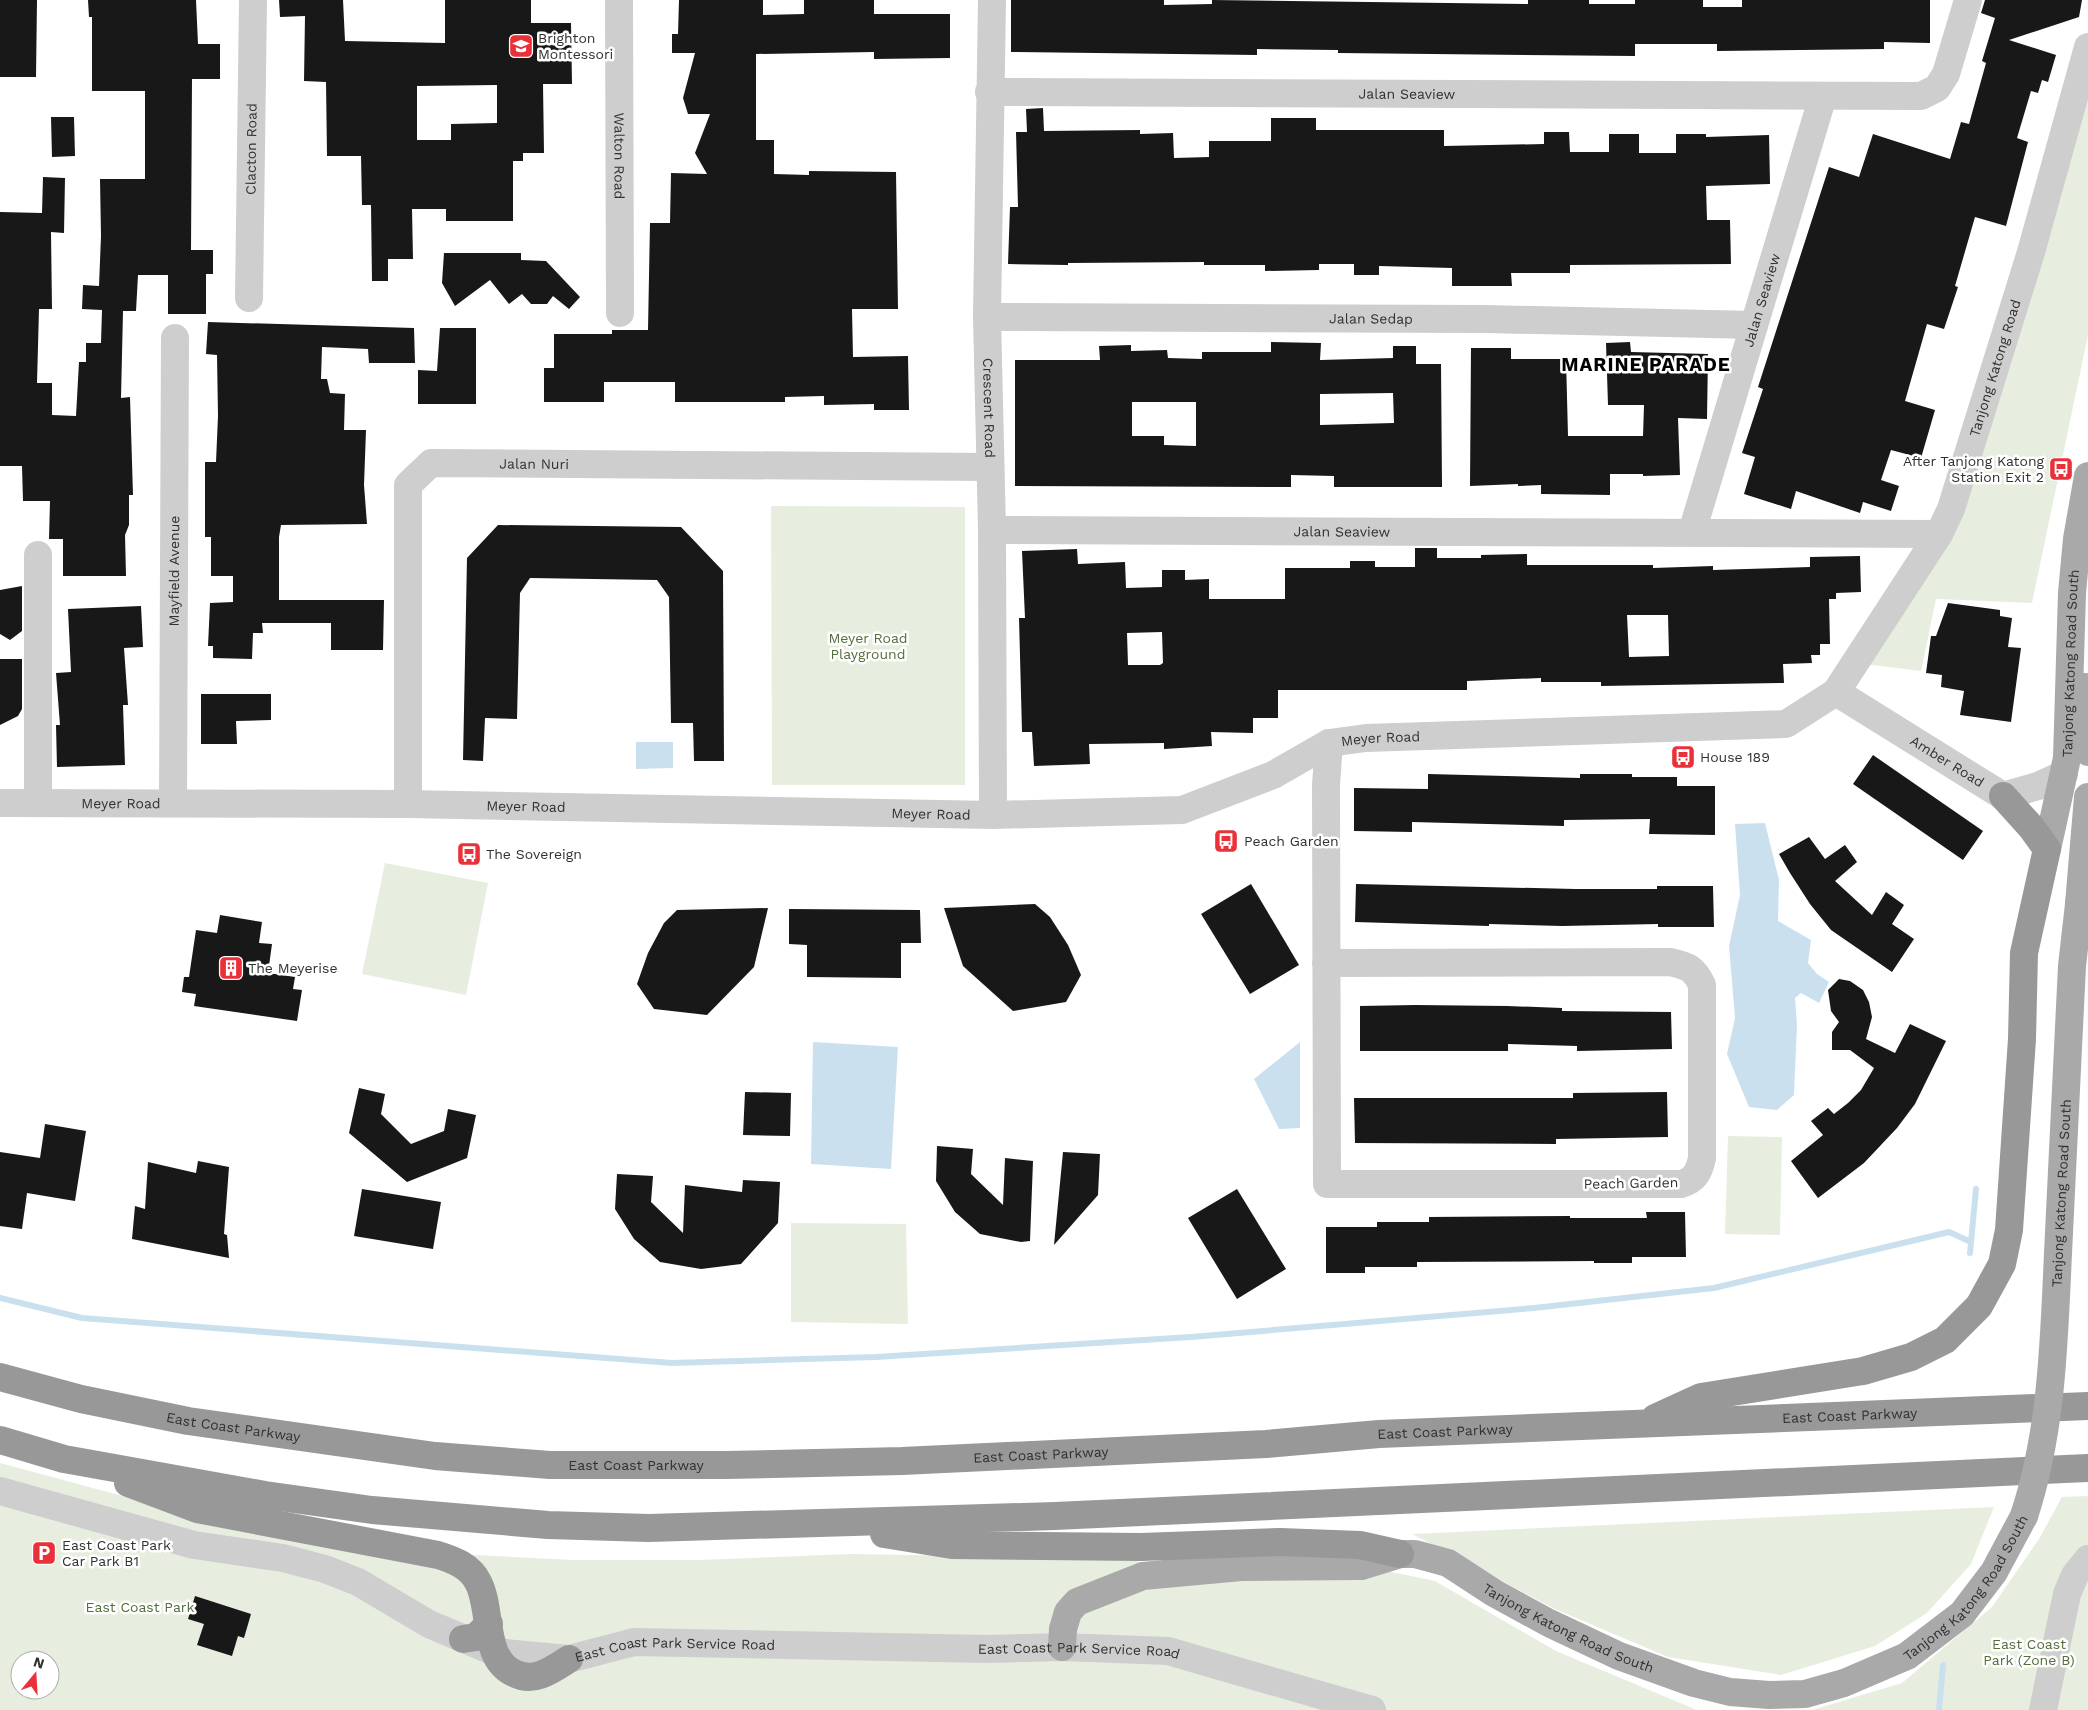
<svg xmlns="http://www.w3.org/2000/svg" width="2088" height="1710" viewBox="0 0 2088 1710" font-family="'Work Sans',sans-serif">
<rect width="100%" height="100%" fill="#fff"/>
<!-- green -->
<g fill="#e7eedf" fill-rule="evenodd">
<path d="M2088,96v239l-56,268 -96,-4 -15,72 -57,-7 80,-125z"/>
<path d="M771,506l194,1v278h-193z"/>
<path d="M385,863l103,20 -22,112 -104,-21z"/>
<path d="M1728,1136l54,1 -2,98 -55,-1z"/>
<path d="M791,1223l115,1 2,100 -117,-2z"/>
<path d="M0,1463l182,49 272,42 119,6h125l153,-6 293,5 -7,3 211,1 87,18 121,70 141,59h-1697zM20,1660h30v30h-30z"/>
<path d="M2088,1496v214h-276l90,-27 90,-76 47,-68 23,-42z"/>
<path d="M1994,1507l-23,57 -44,49 -52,33 -94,29 -113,-18 -113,-48 -143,-75z"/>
</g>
<!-- water -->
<g fill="#cbe0ee">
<path d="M636,742h37v26l-37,1z"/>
<path d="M1765,823l14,57 -1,41 33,19 -3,23 9,11 12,8 -10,21 -18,-10 -6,5 2,27 -3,70 -17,15 -28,-3 -22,-53 8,-36 -6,-72 11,-51 -5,-71z"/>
<path d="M813,1042l85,5 -7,122 -80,-5z"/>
<path d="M1300,1042v86l-21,1 -25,-50z"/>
</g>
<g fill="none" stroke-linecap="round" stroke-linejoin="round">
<!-- stream -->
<g stroke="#cbe0ee" stroke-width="6">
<path d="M1970,1253l6,-64"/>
<path d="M0,1298l82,20 590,45 204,-6 315,-20 343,-29 180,-20 235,-56 22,10"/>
<path d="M1939,1710l4,-45"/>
</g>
</g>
<!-- building -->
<g fill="#181818" fill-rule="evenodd">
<path d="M0,0h37l-1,77h-36z"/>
<path d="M88,0h108l2,44h22v35h-28l-1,171h22v24h-7v40h-38v-39h-30l-2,36h-13l-2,87 9,-1 3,98h-4v30l-4,10 1,41h-63v-37h-14l1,-38h-27l-1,-35h-22v-254l42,1 1,-36 22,1 -1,55 -13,-1 1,77h-13l-2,74h15v32l24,1 3,-54h7v-19h15l1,-33 -20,-1 1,-24 16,1 2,-50 -1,-57h45v-88h-53v-74h-3z"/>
<path d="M279,0h64l2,41 100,2v-43h86v23h40l1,61h-29l1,69h-21v8h-10v60h-67v-12h-34l1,50h-25v22h-16l-1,-76h-9l-1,-49h-34l-1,-74 -22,-1 1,-65 -25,1zM497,85v38l-46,1v16h-34v-54z"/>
<path d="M679,0h84v15l41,-1v-14h70v14h76v44l-76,1v-7l-118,2v86h18v34l35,1v-4l87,1 2,137h-46l1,48 55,-1 1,54h-35v-6l-50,1v-9l-39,1v5h-110v-20h-71v20h-60v-34h10v-34h58v-4h36l2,-107h20l1,-50 36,1 -12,-21 15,-39h-22l-5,-16 12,-45h-23v-19h6z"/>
<path d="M1011,0h153v5l48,-1v-4l316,4v-4h61v4h46v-4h68v7h39v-7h188v43l-46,-1v7l-167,2v-7h-82v12l-297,-3v-3l-81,-1v6l-246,-3z"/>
<path d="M1985,0h97l-3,17 -70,23 47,15 -8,27 -6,-2 -4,13 -7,-2 -14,47 11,4 -22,84 -31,-9 -20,69 3,1 -14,42 -17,-5 -22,77 30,9 -14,48 -30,-8 -10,30 18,6 -8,25 -28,-9 -3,11 -64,-22 -5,18 -47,-15 11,-37 -13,-4 21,-64 -5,-2 71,-220 30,10 14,-43 77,25 11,-37 8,2 17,-61 -4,-2 13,-43 -14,-5z"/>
<path d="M1043,108l1,23 96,-1v4l33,-1 1,25 35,-1v-16h62v-23h45v12h128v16l100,-2v-12h25l1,20h39v-18h30v19h37v-19h30v3l63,-2 1,49 -64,2 1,34h23l1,44 -161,1v8h-59l1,13h-60v-18l-73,-2v9h-25v-11h-35v6l-54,1v-6h-61v-3l-136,1v2l-60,-1 2,-57h8l-2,-75h11l-1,-23z"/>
<path d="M51,117h23l1,39 -23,1z"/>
<path d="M444,253h77v7l25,1 34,36 -11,12 -16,-13 -6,8h-16l-9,-10 -13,10 -19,-24 -35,26 -13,-23z"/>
<path d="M208,322l206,6 1,35h-46l-1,-14 -46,-2 -1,32h6l3,14 15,1 -1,36h22l-2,55 3,39 -86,1 -2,12v63h105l-1,50h-52v-27h-69l1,10h-10l-1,26 -39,-1v-12h-5l2,-43 23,-1v-26h-22v-39h-6v-75h11l2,-46 -1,-61 -11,-1z"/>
<path d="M440,328h36v76h-58v-34l19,1z"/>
<path d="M1271,342l50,1 -1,17 73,-2v-12h23v18h25l1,123h-108v-11l-43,-1v12l-276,-1v-126h85l-1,-14 32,-1v6l36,-1 1,8 34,1v-7h69zM1393,393l1,30 -74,2v-31zM1132,402h64v44l-32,-1v-9h-32z"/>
<path d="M1630,342l1,10 77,2 -1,65 -29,-1 2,57 -37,1v-2h-33v21l-69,-1v-9l-23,1v-2l-48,2 1,-138h40v11h55l2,77h75l1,-31h-36l-2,-62z"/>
<path d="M498,525l183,2 42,44 1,190h-30l-1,-38h-22l-2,-126 -12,-17 -127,-2 -10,15 -3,126 -32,-1 -2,43 -20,-1 4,-202z"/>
<path d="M1415,548h22v10h44v-3l46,-1v11h126v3l60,-2v4l97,-3v-10l50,-1 1,36 -25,1v6h-7l1,45h-10v11h-9l1,8 -29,1 1,19 -183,3v-4h-60v-4l-74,3v9h-189v28h-25v15l-42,-1 1,14 -48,3v-6l-75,1 1,20 -56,2 -2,-34h-10l-3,-114h6l-3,-67 55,-2 1,15 47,-2 1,26 36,-1v-17h23v10l24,-1v20h76v-31h65v-7h25v6h40zM1627,615h41l1,41 -40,1zM1162,632l1,31 -3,2h-32l-1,-32z"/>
<path d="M22,586v45l-12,9 -10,-6v-44z"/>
<path d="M1948,603l52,7v6l12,2 -4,29 13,1 -10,74 -51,-7 4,-24 -23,-4 1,-12 -16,-2 5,-37h5z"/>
<path d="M141,606l2,41 -19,1 4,57h-5l2,60 -68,2 -1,-42h4l-4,-52 15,-1 -3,-63z"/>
<path d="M0,659h22v50l-4,7 -18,9z"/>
<path d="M201,694h70v26l-35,1 1,23h-36z"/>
<path d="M1873,755l110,76 -20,29 -110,-76z"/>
<path d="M1428,774l152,4v-4h52v3h45v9h38v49l-66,-1 1,-15 -86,1v6l-152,-4v10l-58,-1v-43l74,1z"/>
<path d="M1809,837l16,22 20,-14 12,17 -22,19 37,34 14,-23 18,13 -12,19 22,15 -22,33 -61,-42 -21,-26 -20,-31 -11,-19z"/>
<path d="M1251,884l48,81 -49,29 -49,-80z"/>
<path d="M1356,884l219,5h82v-3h56l1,41h-56v-3l-96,2 -73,-2v2l-134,-4z"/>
<path d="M1035,904l15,13 18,28 13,30 -15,27 -53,9 -50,-45 -19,-58z"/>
<path d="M768,908l-14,59 -47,48 -53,-6 -17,-25 11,-31 16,-30 13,-13z"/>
<path d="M789,909l131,1 1,33h-20v35l-94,-1v-32l-18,-1z"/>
<path d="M220,915l42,7 -3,21 13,1 -4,29 27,4 -2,12 9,1 -5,31 -103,-15 2,-12 -14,-2 2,-15h5l7,-47 21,3z"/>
<path d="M1839,979l11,2 13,9 6,12 3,15 -6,22 29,14 15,-29 36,17 -31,63 -18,24 -33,35 -46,35 -27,-37 32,-26 -12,-14 17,-13 6,6 14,-11 13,-13 13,-22 -24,-18h-18v-18l7,-10 -8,-11 -3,-21z"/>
<path d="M1415,1005l92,1 55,2v3l109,1 1,37 -95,2v-5l-69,-2v7h-148v-45z"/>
<path d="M359,1088l26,6 -4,20 30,30 33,-13 4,-22 28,6 -9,43 -60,24 -58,-49z"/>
<path d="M745,1092l46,1 -1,43 -47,-1z"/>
<path d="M1667,1092l1,45 -112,2v5l-201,-1 -1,-45h219v-5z"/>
<path d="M45,1124l41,7 -11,70 -48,-8 -5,36 -22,-3v-74l40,6z"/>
<path d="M937,1146l36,3 -2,25 32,31 2,-47 28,3 -3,80 -9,1 -41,-8 -25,-22 -19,-31z"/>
<path d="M1063,1152l37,2 -2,41 -44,50z"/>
<path d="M198,1161l31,6 -5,67 3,1 2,23 -97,-19 3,-33 10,3 3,-47 48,11z"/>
<path d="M617,1174l36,2 -2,26 32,31 2,-48 57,7 1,-12 37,2 -2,41 -37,41 -40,5 -41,-7 -26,-23 -19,-30z"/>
<path d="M362,1189l79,13 -8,47 -79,-13z"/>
<path d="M1237,1189l49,80 -49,30 -49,-81z"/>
<path d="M1646,1212h39l1,45h-54v6h-38v-2l-177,1v5h-52v6h-39v-46h51v-5h52v-5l141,-1v2h77z"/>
<path d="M195,1596l56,18 -7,24 -6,-2 -6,20 -35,-11 7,-21 -16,-5z"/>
</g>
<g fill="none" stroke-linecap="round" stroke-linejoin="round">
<!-- minor -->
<g stroke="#cecece" stroke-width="28">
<path id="s1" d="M619,0l1,313"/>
<path id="s2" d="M992,0l-5,317 5,213 1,285"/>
<path id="s3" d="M989,92l932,4 16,-8 9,-14 22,-74"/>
<path id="s4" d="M249,298l4,-298"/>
<path id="s5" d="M987,317l498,2 269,6"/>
<path id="s6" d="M992,530l947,4"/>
<path id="s7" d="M1692,532l131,-436"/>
<path id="s8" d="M1836,692l167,104 35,-10 26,-12"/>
<path id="s9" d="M173,802l2,-464"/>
<path id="s10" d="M0,803l408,1 585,11 189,-5 91,-35 56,-32 37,-5 420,-14 50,-32 103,-158 12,-25 80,-257 57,-205"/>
<path d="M38,803v-248"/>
<path id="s11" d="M408,804v-319l23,-22 558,4"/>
<path d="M1326,963l344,-1c18,4 24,6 32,23v173c-3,14 -7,22 -21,26h-354l-1,-399 3,-42"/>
<path id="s12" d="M0,1491l194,54 89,13 42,11 33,13 71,42 66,28 74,7 65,-17 352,7 76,-2 106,4 204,59"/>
<path d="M2043,1710l24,-116 8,-19 13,-16"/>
</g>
<!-- major -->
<g stroke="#a9a9a9" stroke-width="28">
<path d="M2085,687l3,65"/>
<path id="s13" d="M2047,849l20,-91 5,-165 5,-54 11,-63"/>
<path d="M2079,904l9,-107"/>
<path id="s14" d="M1062,1647l1,-18 5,-17 9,-10 66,-26 98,-9 120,-1 39,-12h15l33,9 46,30 55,30 70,33 75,27 36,9 39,3 36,-1 39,-11 63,-27 55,-42 32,-42 30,-56"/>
</g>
<!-- highway -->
<g stroke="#989898" stroke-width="28">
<path id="s15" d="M0,1377l81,22 107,22 247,35 115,9h176l176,-4 364,-17 113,-10 709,-28"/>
<path d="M1655,1418l46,-21 162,-26 48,-14 34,-17 34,-34 23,-42 7,-34 13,-191 2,-86 23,-104 -16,-22 -28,-31"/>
<path d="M0,1440l64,19 201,36 107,15 176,15 101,3 406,-12 1033,-48"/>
<path d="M128,1483l69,26 241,46c16,5 32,11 40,27 15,28 3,78 38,92 19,9 37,-5 53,-15"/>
<path d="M884,1534l68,11 189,2 139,-5 80,3 40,9"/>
<path d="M463,1639l13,-2 13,-13"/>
</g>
<!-- major-bridge -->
<path stroke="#a9a9a9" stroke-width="28" id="s16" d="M2024,1516c28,-85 30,-174 34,-263 5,-96 10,-192 14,-287l7,-62"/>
</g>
<!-- icons -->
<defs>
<symbol id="school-square" viewBox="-11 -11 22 22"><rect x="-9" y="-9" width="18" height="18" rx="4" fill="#ea313a" stroke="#fff"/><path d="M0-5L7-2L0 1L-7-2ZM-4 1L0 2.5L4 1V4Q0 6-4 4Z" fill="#fff"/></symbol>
<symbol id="bus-square" viewBox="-11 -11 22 22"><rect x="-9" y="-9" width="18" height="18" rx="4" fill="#ea313a" stroke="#fff"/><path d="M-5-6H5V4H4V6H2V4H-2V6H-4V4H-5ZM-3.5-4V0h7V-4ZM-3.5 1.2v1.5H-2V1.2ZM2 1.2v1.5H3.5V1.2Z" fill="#fff"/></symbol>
<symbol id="building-square" viewBox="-11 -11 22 22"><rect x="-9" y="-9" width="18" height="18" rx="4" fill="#ea313a" stroke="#fff"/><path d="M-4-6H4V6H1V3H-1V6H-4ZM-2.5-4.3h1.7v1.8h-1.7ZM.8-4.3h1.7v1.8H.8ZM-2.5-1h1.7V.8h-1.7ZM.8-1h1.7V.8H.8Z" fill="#fff"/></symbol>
<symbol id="parking-square" viewBox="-11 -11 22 22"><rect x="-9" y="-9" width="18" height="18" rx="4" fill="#ea313a" stroke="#fff"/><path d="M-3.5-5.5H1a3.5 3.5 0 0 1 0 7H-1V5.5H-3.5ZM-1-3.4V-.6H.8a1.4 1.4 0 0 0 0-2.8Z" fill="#fff"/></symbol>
</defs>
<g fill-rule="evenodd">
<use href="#school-square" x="507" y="32" width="28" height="28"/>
<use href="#bus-square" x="2047" y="455" width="28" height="28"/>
<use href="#bus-square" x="1669" y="743" width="28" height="28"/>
<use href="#bus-square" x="1212" y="827" width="28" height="28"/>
<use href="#bus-square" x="455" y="840" width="28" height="28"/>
<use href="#building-square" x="217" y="954" width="28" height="28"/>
<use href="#parking-square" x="30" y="1539" width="28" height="28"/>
</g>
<g text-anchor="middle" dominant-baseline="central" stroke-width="5" stroke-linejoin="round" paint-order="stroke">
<!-- poi labels -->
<g font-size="14" fill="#313131" stroke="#fff" text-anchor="start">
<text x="538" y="38">Brighton<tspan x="538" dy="16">Montessori</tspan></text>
<text x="2044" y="461" text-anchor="end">After Tanjong Katong<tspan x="2044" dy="16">Station Exit 2</tspan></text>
<text x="1700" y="757">House 189</text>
<text x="1244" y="841">Peach Garden</text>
<text x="486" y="854">The Sovereign</text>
<text x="248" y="968">The Meyerise</text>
<text x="62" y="1545">East Coast Park<tspan x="62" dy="16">Car Park B1</tspan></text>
</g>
<!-- street labels -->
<g font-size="14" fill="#313131" stroke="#fff">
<text stroke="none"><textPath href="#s3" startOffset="418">Jalan Seaview</textPath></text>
<text stroke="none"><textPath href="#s4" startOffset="149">Clacton Road</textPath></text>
<text stroke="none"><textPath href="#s1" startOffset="156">Walton Road</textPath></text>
<text stroke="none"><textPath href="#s7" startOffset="242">Jalan Seaview</textPath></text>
<text stroke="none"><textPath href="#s5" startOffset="384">Jalan Sedap</textPath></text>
<text stroke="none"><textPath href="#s10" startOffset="2225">Tanjong Katong Road</textPath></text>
<text stroke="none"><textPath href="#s2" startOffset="408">Crescent Road</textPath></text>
<text stroke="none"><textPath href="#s11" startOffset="454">Jalan Nuri</textPath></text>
<text stroke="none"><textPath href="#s6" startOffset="350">Jalan Seaview</textPath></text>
<text stroke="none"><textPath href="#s9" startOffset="231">Mayfield Avenue</textPath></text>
<text stroke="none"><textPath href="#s13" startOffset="188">Tanjong Katong Road South</textPath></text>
<text stroke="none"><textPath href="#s10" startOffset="1396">Meyer Road</textPath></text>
<text stroke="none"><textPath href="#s8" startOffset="131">Amber Road</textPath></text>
<text stroke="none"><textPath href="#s10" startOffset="121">Meyer Road</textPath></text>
<text stroke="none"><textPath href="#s10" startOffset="526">Meyer Road</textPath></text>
<text stroke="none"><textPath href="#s10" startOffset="931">Meyer Road</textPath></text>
<text transform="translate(1631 1183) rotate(-1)">Peach Garden</text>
<text stroke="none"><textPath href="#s16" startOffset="326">Tanjong Katong Road South</textPath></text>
<text stroke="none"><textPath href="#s15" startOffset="1859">East Coast Parkway</textPath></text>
<text stroke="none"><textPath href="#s15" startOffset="239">East Coast Parkway</textPath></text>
<text stroke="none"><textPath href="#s15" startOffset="1454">East Coast Parkway</textPath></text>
<text stroke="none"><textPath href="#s15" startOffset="1049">East Coast Parkway</textPath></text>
<text stroke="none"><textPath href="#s15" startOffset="644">East Coast Parkway</textPath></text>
<text stroke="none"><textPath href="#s14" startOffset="1016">Tanjong Katong Road South</textPath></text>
<text stroke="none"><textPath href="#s14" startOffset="566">Tanjong Katong Road South</textPath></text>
<text stroke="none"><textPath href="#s12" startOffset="706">East Coast Park Service Road</textPath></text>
<text stroke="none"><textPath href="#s12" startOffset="1111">East Coast Park Service Road</textPath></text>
</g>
<!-- park labels -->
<g font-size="14" fill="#536f3c" stroke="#fff">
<text x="868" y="638">Meyer Road<tspan x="868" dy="16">Playground</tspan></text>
<text x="140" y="1607">East Coast Park</text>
<text x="2029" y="1644">East Coast<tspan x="2029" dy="16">Park (Zone B)</tspan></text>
</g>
<!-- district labels -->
<g font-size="19" font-weight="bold" letter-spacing="1" fill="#000" stroke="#fff">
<text x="1646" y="364">MARINE PARADE</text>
</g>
</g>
<!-- north arrow -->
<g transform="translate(35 1675) rotate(18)"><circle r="24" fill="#ffffff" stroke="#adadad"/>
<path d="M0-4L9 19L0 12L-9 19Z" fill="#ea313a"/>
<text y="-8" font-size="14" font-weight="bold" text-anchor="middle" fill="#313131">N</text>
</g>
</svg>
